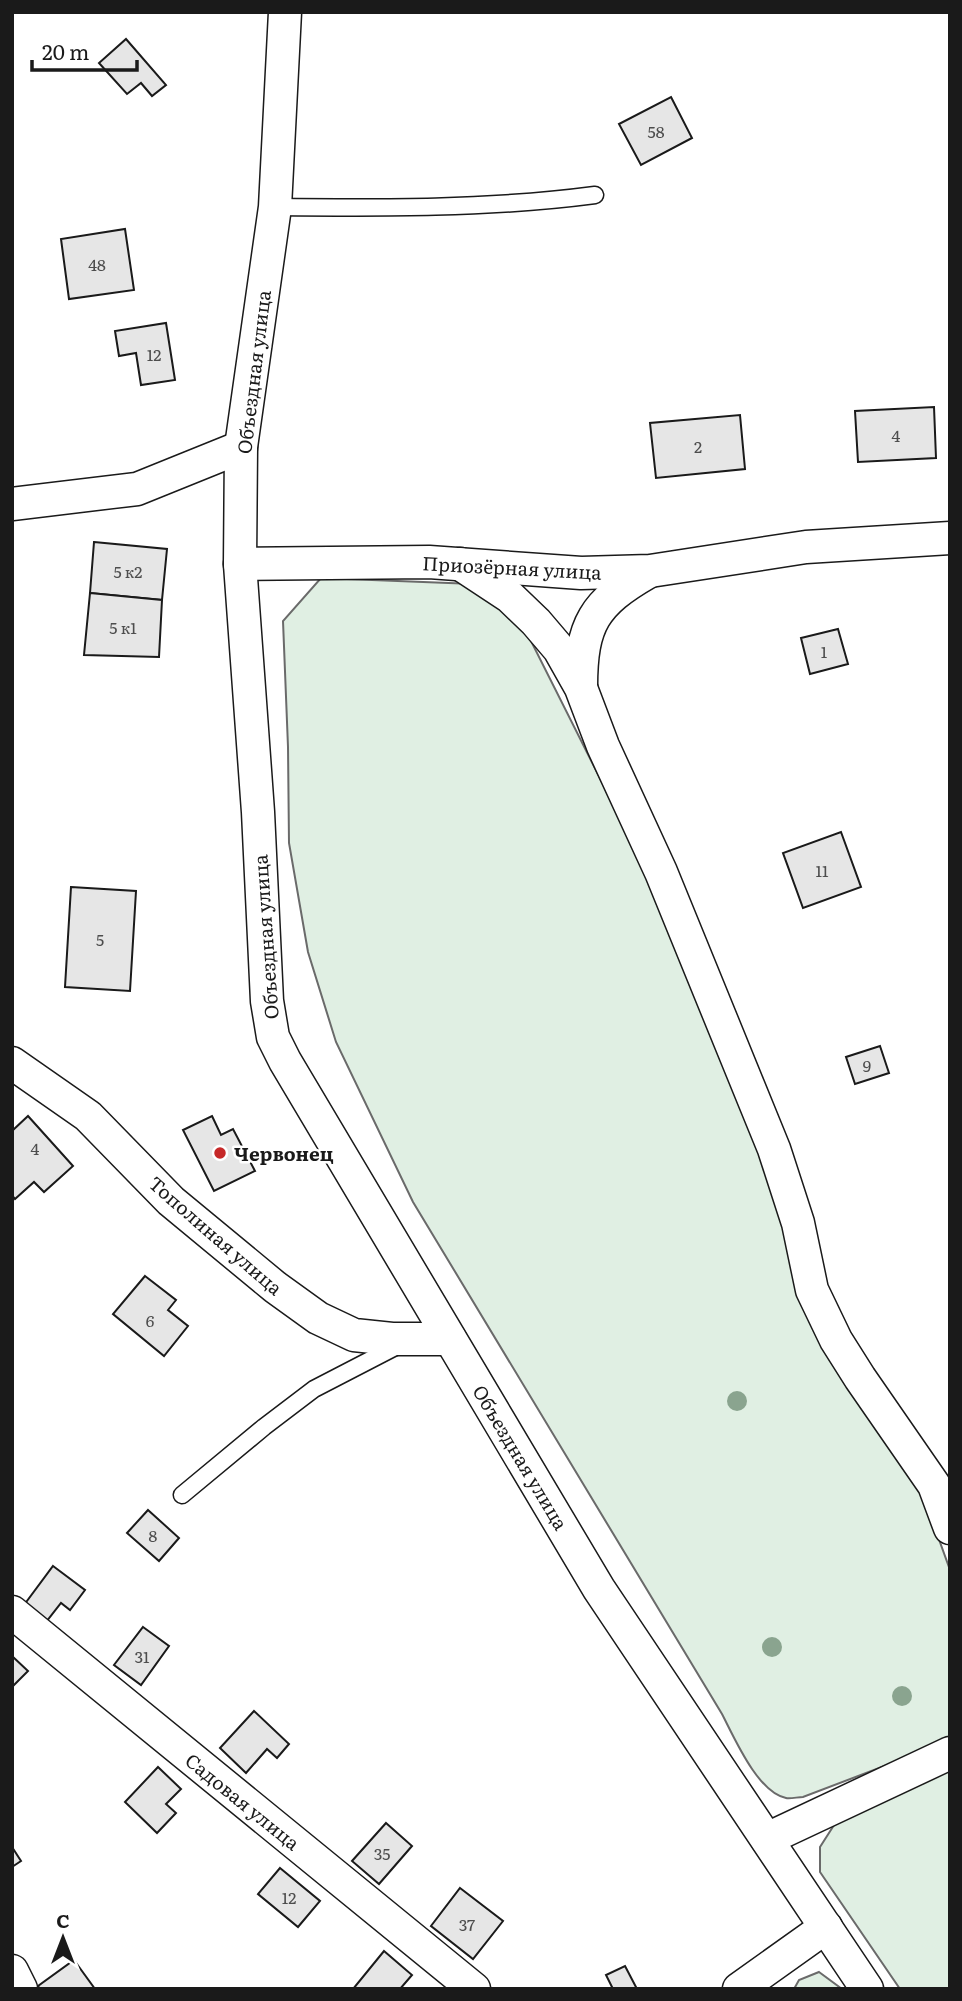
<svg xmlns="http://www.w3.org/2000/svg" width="962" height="2001" viewBox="0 0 962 2001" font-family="Literata,serif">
<rect width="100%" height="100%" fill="#fff"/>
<!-- green -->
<g fill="#e0efe3" stroke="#6a6a6a" stroke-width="2">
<path d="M321,578l153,6 51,45 109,217 147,358 138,280 31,86v171l-147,56c-5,0 -13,2 -17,1 -28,-5 -52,-61 -64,-84l-309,-512 -77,-160 -28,-90 -19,-109 -1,-96 -5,-126z"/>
<path d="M950,1770v219h-50l-80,-117v-25l16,-25z"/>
<path d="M819,1972l23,17h-48l5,-9z"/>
</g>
<!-- building -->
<g fill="#e6e6e6" stroke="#1a1a1a" stroke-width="2">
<path d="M126,39l40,46 -14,11 -11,-13 -14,11 -28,-31z"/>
<path d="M671,97l21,41 -51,27 -22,-41z"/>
<path d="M125,229l9,61 -65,9 -8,-60z"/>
<path d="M166,323l9,57 -34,5 -5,-32 -17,3 -4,-25z"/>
<path d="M934,407l2,51 -78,4 -3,-51z"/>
<path d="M740,415l5,54 -89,9 -6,-55z"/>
<path d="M94,542l73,7 -5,51 -72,-7z"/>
<path d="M90,593l72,7 -3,57 -75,-2z"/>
<path d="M838,629l10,35 -38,10 -9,-36z"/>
<path d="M841,832l20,55 -58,21 -20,-55z"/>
<path d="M71,887l65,4 -6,100 -65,-4z"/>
<path d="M880,1046l9,27 -34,11 -9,-27z"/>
<path d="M28,1116l45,50 -29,26 -10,-10 -19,17 -3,-4v-64z"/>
<path d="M212,1116l9,19 12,-6 22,42 -41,20 -31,-61z"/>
<path d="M145,1276l31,24 -8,10 20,16 -24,30 -51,-42z"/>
<path d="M148,1510l31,28 -20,23 -32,-28z"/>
<path d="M53,1566l32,24 -15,20 -9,-7 -15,19 -22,-17z"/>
<path d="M143,1627l26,19 -28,39 -27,-20z"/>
<path d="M12,1656l16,15 -16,16z"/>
<path d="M254,1711l35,33 -12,14 -10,-9 -21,24 -26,-25z"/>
<path d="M158,1767l23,22 -15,15 10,9 -19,20 -32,-31z"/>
<path d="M386,1823l26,23 -33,38 -27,-23z"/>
<path d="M12,1847l9,14 -9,6z"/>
<path d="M280,1868l40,33 -22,26 -40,-33z"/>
<path d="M460,1888l43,33 -30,38 -42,-33z"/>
<path d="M384,1951l28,24 -12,14h-47z"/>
<path d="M74,1960l21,29h-55l-2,-3z"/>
<path d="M625,1966l12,23h-24l-7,-14z"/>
</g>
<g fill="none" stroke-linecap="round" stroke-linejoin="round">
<defs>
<g id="lane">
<path d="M275,207c107,1 214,2 320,-12"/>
<path d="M182,1495l82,-68 50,-38 87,-45"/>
</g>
<g id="street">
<path d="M285,12l-10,195 -34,240 -1,117 18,248 9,189 6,36 12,24 314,528 268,400"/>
<path d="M12,504l125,-15 104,-42"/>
<path d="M240,564l189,-2 152,11 69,-2 156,-24 144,-9"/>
<path d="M460,564l50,33 26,25 23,27 22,39 22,58 58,126 113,277 24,74 14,67 24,50 24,38 74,107 16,43"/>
<path d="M581,687c0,-63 13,-84 67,-115"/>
<path d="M12,1063l76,53 83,85 104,86 43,31 36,17 38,4h58"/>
<path d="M12,1612l462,377"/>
<path d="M767,1839l183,-86"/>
<path d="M12,1971l9,18"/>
<path d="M739,1989l87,-62"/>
</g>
</defs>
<!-- lane casing -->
<use href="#lane" stroke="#1a1a1a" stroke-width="19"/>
<!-- street casing -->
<use href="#street" stroke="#1a1a1a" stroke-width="35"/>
<!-- lane -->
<use href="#lane" stroke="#fff" stroke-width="16"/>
<!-- street -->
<use href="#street" stroke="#fff" stroke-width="32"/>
</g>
<!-- trees -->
<g fill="#8aa48f">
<circle cx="737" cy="1401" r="10"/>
<circle cx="772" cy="1647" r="10"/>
<circle cx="902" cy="1696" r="10"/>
</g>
<!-- markers -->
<circle fill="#c62828" stroke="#fff" stroke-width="2.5" cx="220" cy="1153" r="7"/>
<g text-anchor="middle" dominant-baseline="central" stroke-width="5" stroke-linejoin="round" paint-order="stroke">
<!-- number labels -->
<g font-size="16" fill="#4d4d4d">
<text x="656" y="131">58</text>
<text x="97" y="264">48</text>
<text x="154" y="354">12</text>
<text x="896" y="435">4</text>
<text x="698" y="446">2</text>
<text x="128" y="571">5 к2</text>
<text x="123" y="627">5 к1</text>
<text x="824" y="651">1</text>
<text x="822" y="870">11</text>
<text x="100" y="939">5</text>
<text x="867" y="1065">9</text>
<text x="35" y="1148">4</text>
<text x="150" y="1320">6</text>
<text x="153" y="1535">8</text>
<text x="142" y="1656">31</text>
<text x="382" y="1853">35</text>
<text x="289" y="1897">12</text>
<text x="467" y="1924">37</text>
</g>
<!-- street labels -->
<g font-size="19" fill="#1a1a1a" stroke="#fff">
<text transform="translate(253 372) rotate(-83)">Объездная улица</text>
<text transform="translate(512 567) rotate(3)">Приозёрная улица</text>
<text transform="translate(265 937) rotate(-94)">Объездная улица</text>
<text transform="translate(216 1235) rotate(41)">Тополиная улица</text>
<text transform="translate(521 1457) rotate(59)">Объездная улица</text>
<text transform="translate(243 1801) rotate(39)">Садовая улица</text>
</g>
<!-- poi labels -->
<g font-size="19" font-weight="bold" fill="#1a1a1a" stroke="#fff" text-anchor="start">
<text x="234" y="1153">Червонец</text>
</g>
</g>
<!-- border -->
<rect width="962" height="2001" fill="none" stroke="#1a1a1a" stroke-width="28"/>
<!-- north arrow -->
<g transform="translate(63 1938)" stroke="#ffffff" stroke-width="5" paint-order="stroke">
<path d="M0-5L12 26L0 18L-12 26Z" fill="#1a1a1a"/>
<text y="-10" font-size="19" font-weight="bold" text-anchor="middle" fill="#1a1a1a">С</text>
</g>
<!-- scale -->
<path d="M32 60v10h105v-10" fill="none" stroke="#1a1a1a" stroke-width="3.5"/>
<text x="42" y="60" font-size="21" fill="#1a1a1a" stroke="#ffffff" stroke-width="5" paint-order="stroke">20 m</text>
</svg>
